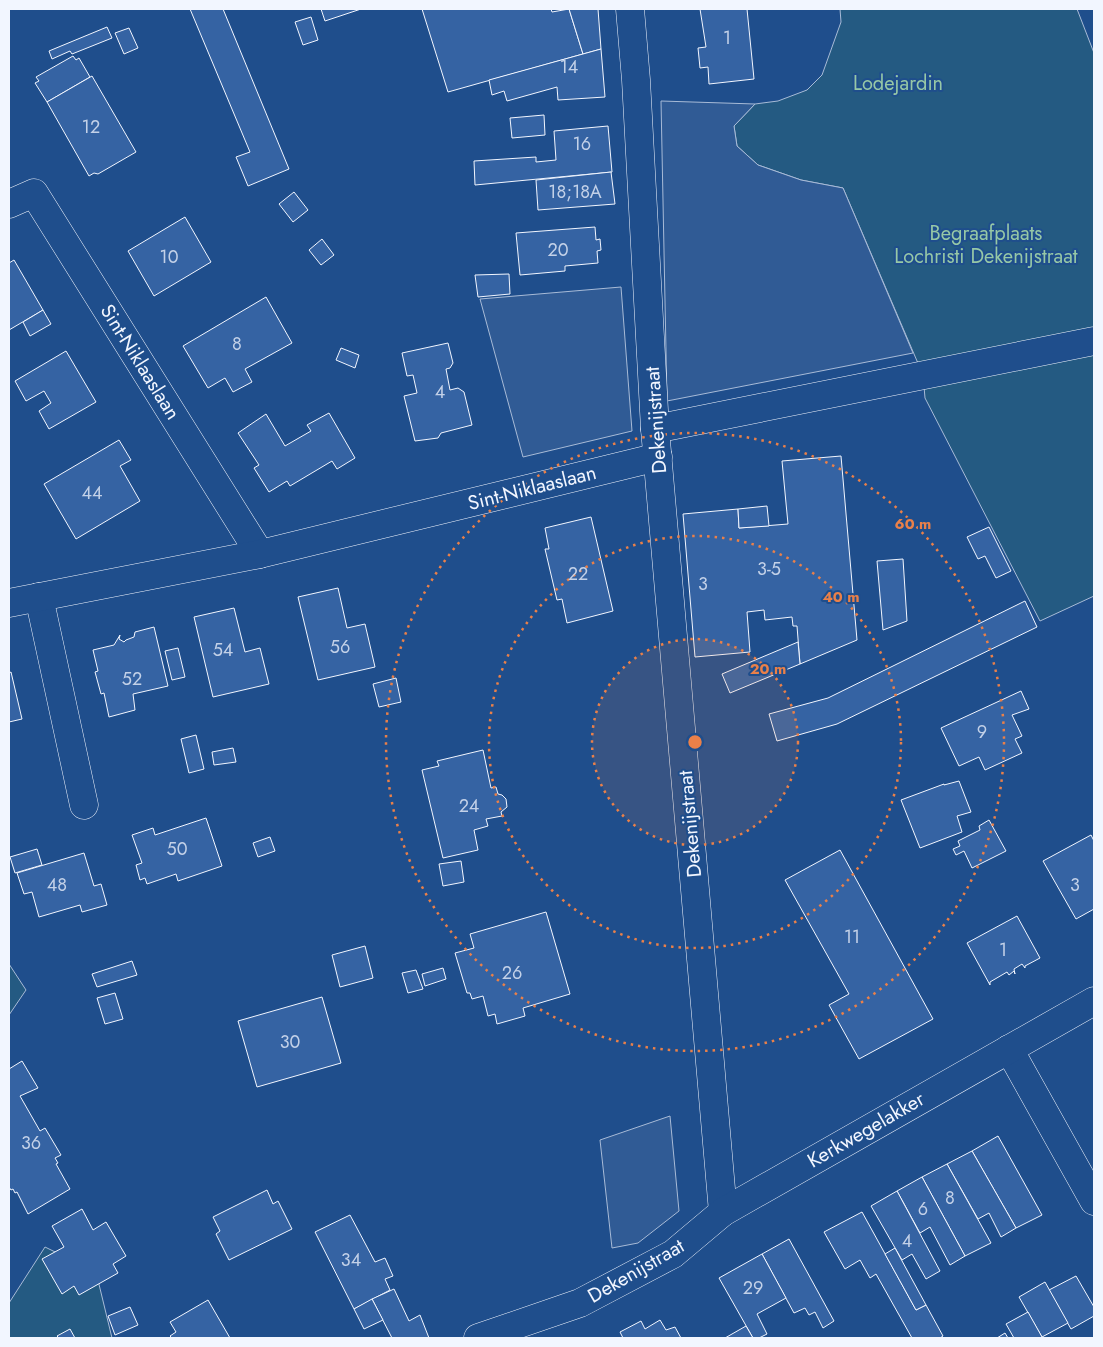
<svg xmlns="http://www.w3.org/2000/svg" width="1103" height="1347" viewBox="0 0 1103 1347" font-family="Jost,sans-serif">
<rect width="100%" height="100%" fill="#1f4e8c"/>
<!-- green -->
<g fill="#245a82" stroke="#a8bbd7">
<path d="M840,9h237l17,44v543l-54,25 -115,-223 -2,-23 -80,-187 -42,-8 -43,-15 -21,-19 -3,-20 21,-22 23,-3 29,-11 15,-15 19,-53z"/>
<path d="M9,964l17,26 -17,25z"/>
<path d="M45,1247l51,25 16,66h-103v-35z"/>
</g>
<!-- parking -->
<g fill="#305b95" stroke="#a8bbd7">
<path d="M661,101l94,3 -21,22 3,20 21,19 43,15 42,8 70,165 -246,48z"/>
<path d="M621,287l11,144 -109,26 -43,-158z"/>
<path d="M670,1116l9,95 -41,32 -26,5 -12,-108z"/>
</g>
<!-- building -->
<g fill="#3563a3" stroke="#f2f6ff">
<path d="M190,9h33l66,160 -41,17 -12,-29 14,-5z"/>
<path d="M321,9h40l-36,12z"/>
<path d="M422,9h129l1,3 17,-3 14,45 -135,38z"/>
<path d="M569,9h29l3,40 -18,5z"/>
<path d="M700,9h47l7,70 -45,5 -1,-17 -8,1 -2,-20 8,-1z"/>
<path d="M311,17l7,23 -15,5 -8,-23z"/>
<path d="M107,27l5,11 -40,16 -2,-3 -18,8 -3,-8z"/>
<path d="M129,28l9,20 -14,6 -9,-21z"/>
<path d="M601,49l4,48 -47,3 -1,-13 -50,14 -3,-10 -12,4 -3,-15z"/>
<path d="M73,56l3,4 3,-2 11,19 -43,25 -12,-19 4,-2 -3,-4z"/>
<path d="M92,76l44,76 -38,22 -4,-1 -5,3 -42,-74z"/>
<path d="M544,115l1,20 -33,3 -2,-20z"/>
<path d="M608,126l4,46 -137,13 -1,-24 62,-4v5l20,-2 -2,-29z"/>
<path d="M611,172l4,32 -77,6 -2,-30z"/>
<path d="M294,192l14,18 -15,12 -14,-18z"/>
<path d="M185,217l26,45 -57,34 -26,-45z"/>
<path d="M595,227l1,13 4,-1 1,11 -4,1 1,12 -33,3v5l-45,4 -4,-42z"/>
<path d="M322,239l12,16 -13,10 -12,-15z"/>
<path d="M14,260l29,50 -34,20v-67z"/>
<path d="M509,274l1,20 -32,3 -3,-22z"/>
<path d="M266,297l26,46 -47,26 7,13 -19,10 -8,-14 -17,10 -25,-42z"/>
<path d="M43,310l8,14 -21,12 -7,-14z"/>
<path d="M448,343l5,20 -3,5 -4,1 4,21 8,-2 6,4 8,33 -31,8 -3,5 -23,3 -11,-45 13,-3 -4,-18 -6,1 -5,-23z"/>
<path d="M341,348l18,7 -4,13 -19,-8z"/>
<path d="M66,351l30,51 -47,27 -10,-18 12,-8 -7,-12 -18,10 -11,-20z"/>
<path d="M329,413l26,45 -18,11 -5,-8 -42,25 -3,-5 -18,11 -15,-24 5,-3 -21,-32 28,-19 19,32 26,-15 -4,-6z"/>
<path d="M119,440l12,20 -11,6 20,35 -64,38 -32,-55z"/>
<path d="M841,456l16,184 -57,24 -3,-38h-4l-1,-9 -27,3 -1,-10 -17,2 3,40 -55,5 -12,-143 55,-5 1,19 49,-4 -6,-63z"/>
<path d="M767,506l2,20 -30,2 -1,-19z"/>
<path d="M591,517l22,94 -46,12 -5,-24 -5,1 -12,-51h4l-4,-21z"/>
<path d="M989,527l22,44 -15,7 -11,-22 -7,3 -11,-22z"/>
<path d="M903,559l4,62 -24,9 -6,-69z"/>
<path d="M338,588l9,40 18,-4 10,43 -57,13 -20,-83z"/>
<path d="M1025,601l12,26 -200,97 -60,17 -8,-27 59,-16z"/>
<path d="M234,608l11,44 15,-4 9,36 -56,13 -19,-80z"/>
<path d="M154,627l14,59 -35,8 2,16 -26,7 -5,-24 -3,1 -6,-22 3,-1 -5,-21 21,-5 6,-10 -1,4 5,3 2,-2 8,-3 1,-5z"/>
<path d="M798,642l2,22 -70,29 -8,-19z"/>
<path d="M178,648l7,29 -13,3 -7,-29z"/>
<path d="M11,672l11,47 -13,3v-49z"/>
<path d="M396,678l5,24 -22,5 -6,-23z"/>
<path d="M1021,691l8,18 -17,6 10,21 -7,3 7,14 -37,17 -6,-13 -20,9 -18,-38z"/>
<path d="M196,735l8,34 -15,4 -8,-34z"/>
<path d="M233,748l3,14 -22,3 -2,-13z"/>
<path d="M483,750l8,38 5,-1 2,7 4,1 4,4 1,8 -6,5 1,4 -16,3 2,7 -14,4 4,20 -35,8 -21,-88 17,-4 -2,-5z"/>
<path d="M959,781l12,31 -14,4 5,16 -42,16 -19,-48 43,-16v1z"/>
<path d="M206,818l16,48 -44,15 -2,-7 -29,10 -2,-6 -5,2 -4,-15 6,-2 -10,-28 21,-7 2,7z"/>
<path d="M989,820l17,31 -34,17 -8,-17 -8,4 -3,-6 7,-3 -2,-5 22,-11 -1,-4z"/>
<path d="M1091,835l3,6v68l-18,10 -33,-58z"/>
<path d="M270,837l5,14 -17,6 -5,-14z"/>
<path d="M37,849l5,16 -27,8 -5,-16z"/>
<path d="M840,850l93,169 -74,40 -30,-54 20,-11 -64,-114z"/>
<path d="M84,853l10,33 7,-2 6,21 -25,7 -2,-7 -41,12 -7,-25 -8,2 -7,-21z"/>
<path d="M461,861l3,21 -21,4 -4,-22z"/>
<path d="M546,912l24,82 -47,14 2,8 -28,8 -2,-10 -7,2 -5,-20 -11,3 -2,-6h-3l-12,-40 19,-5 -4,-14z"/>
<path d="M1017,916l23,42 -15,8v2l-3,-4 -8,5 1,5 -1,-3 -5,4 -2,-3 -17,10v3l-23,-42z"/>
<path d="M365,946l8,32 -33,9 -8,-32z"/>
<path d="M132,961l5,14 -40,12 -5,-13z"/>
<path d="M443,968l3,11 -21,7 -3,-12z"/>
<path d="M416,970l7,19 -15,4 -6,-20z"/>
<path d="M115,993l8,26 -18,5 -8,-26z"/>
<path d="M322,997l19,66 -84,24 -19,-66z"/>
<path d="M22,1061l16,27 -18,8 20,35 5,-3 16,27 -6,3 3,5 -2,1 14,25 -42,25 -11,-22 -2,1 -2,-4 -2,1 -2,-3v-118z"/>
<path d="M998,1136l44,79 -26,13 -44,-77z"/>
<path d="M972,1151l44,77 -15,9 -12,-24 -11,6 -31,-55z"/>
<path d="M947,1164l44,79 -26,13 -43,-79z"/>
<path d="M922,1177l43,79 -15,9 -20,-38 -10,6 -23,-42z"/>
<path d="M267,1190l6,14 5,-3 14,28 -63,31 -13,-26 4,-3 -7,-14z"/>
<path d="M897,1191l43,80 -14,8 -14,-25 -10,6 -31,-54z"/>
<path d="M82,1209l11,21 13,-8 20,34 -13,8 5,9 -39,22 -5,-9 -12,8 -20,-35 22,-12 -12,-21z"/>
<path d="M862,1212l54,98 10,-5 17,31 -3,2h-28l-36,-64 -6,4 -10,-18 -15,9 -21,-37z"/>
<path d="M350,1215l25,47 10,-4 8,18 -8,3 5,11 -36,19 -39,-77z"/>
<path d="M789,1239l45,82 -11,7 -8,-16 -6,3 -4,-7 -11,5 -32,-59z"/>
<path d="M895,1248l31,57 -10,5 -31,-56z"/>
<path d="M762,1254l24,44 -29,16 10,20 -8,4h-6l-34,-60z"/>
<path d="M1076,1276l18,31v9l-23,13 -22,-39z"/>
<path d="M1045,1282l23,41 -26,14 -23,-40z"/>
<path d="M394,1289l15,32 11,-6 9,23h-37l-20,-39z"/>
<path d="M372,1299l11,21 -19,9 -10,-20z"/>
<path d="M208,1300l22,38h-58l-2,-2 6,-4 -6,-10z"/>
<path d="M130,1307l8,18 -23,10 -7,-19z"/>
<path d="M1028,1312l14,25 1,1h-29l-8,-14z"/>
<path d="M660,1320l6,10 9,-3 6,11h-58l-3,-6 21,-11 4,8z"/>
<path d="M746,1326l7,12h-28z"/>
<path d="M70,1329l5,9h-16l-2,-2z"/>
<path d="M1005,1333l3,5h-11z"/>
</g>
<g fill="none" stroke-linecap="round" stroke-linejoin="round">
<defs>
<g id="minor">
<path d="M630,9l6,71 19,349 68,783"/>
<path d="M9,204l25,-11 226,361"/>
<path d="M655,429l439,-88"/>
<path d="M39,597l45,208"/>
<path d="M9,603l251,-49 398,-97"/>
<path d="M1009,1049l85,152"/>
<path d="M478,1338l102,-35 93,-49 50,-42 371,-211"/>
</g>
</defs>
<!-- minor casing -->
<use href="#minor" stroke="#f2f6ff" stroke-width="29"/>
<!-- minor -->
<use href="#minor" stroke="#1f4e8c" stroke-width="28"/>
</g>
<!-- distance rings -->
<circle cx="695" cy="742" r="103" fill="#ea8049" fill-opacity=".12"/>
<g fill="none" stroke="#ea8049" stroke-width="2.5" stroke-dasharray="2.5 5">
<circle cx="695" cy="742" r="103"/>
<circle cx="695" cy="742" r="206"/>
<circle cx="695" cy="742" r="309"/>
</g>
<g text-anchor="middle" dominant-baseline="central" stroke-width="4" stroke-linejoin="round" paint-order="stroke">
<!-- number labels -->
<g font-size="18" fill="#c3d1e8">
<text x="727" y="38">1</text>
<text x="569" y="67">14</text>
<text x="91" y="127">12</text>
<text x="582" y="144">16</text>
<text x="575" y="192">18;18A</text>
<text x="558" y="250">20</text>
<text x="169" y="257">10</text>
<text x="237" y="344">8</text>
<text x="440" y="392">4</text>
<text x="92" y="493">44</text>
<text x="769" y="569">3-5</text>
<text x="578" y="574">22</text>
<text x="703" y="584">3</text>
<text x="340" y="647">56</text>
<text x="223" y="650">54</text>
<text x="132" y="679">52</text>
<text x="982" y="732">9</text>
<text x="469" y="806">24</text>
<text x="177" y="849">50</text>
<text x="57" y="885">48</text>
<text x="1075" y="885">3</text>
<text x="852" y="937">11</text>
<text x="1003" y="950">1</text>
<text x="512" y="973">26</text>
<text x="290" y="1042">30</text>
<text x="31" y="1143">36</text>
<text x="950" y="1198">8</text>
<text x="923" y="1209">6</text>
<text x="907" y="1241">4</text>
<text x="351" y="1260">34</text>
<text x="753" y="1288">29</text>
</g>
<!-- park labels -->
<g font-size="20" fill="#97c8a6" stroke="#1f4e8c">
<text x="898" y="83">Lodejardin</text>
<text x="986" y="233">Begraafplaats<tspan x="986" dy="23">Lochristi Dekenijstraat</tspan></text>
</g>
<!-- street labels -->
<g font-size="20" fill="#f2f6ff" stroke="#1f4e8c">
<text transform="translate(140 362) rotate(58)">Sint-Niklaaslaan</text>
<text transform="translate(656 420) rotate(-94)">Dekenijstraat</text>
<text transform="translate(532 488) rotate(-14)">Sint-Niklaaslaan</text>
<text transform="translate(690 824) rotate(-95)">Dekenijstraat</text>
<text transform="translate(866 1130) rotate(-30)">Kerkwegelakker</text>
<text transform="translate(636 1271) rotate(-30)">Dekenijstraat</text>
</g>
</g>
<circle cx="695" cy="742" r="8" fill="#ea8049" stroke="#1f4e8c" stroke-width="2.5"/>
<g font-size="15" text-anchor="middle" font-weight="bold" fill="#ea8049" stroke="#1f4e8c" stroke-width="4" stroke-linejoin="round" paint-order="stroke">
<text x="913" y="529">60 m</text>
<text x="841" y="602">40 m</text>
<text x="768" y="674">20 m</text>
</g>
<!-- border -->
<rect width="1103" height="1347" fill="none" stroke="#f2f6ff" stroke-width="20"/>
</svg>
